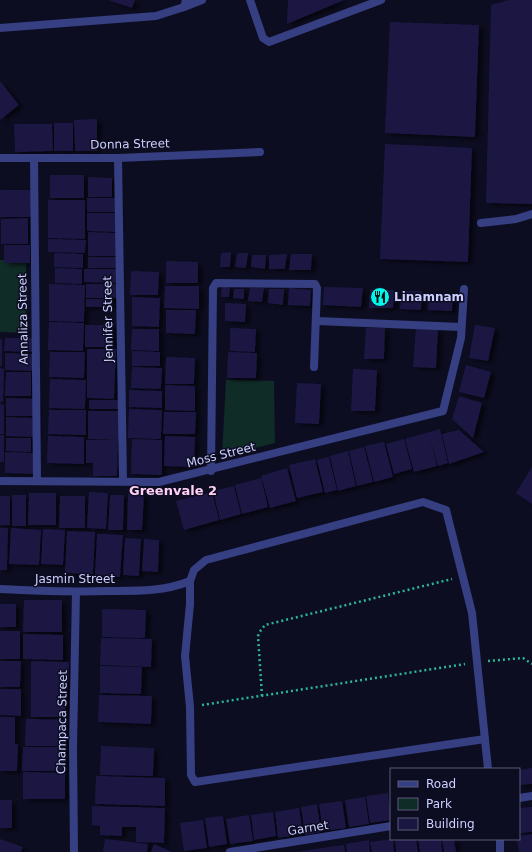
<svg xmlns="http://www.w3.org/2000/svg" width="532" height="852" viewBox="0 0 532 852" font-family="'DejaVu Sans',sans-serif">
<defs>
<filter id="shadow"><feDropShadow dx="4.5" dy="2.5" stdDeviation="2" flood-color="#0009"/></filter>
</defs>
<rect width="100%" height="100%" fill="#0d0d22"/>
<!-- green -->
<g fill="#0f2c26">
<path d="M0,260h26v73l-26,-1z"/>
<path d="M226,380l48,1 1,62 -53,13z"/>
</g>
<!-- building -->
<g fill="#1a1843" filter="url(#shadow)">
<path d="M108,0h27l-3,8z"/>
<path d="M288,0h56l-57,24z"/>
<path d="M509,0h23v204l-46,-1 5,-198z"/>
<path d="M390,22l89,3 -4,112 -90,-4z"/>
<path d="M0,81l19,24 -19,15z"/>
<path d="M97,119v32h-22l-1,-31z"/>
<rect x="54" y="123" width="19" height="28"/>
<path d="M14,124h38l1,27 -38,1z"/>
<path d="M385,144l87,4 -4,114 -88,-3z"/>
<rect x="50" y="175" width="34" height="23"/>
<path d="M88,177l24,1v19h-24z"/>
<rect x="0" y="190" width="31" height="27"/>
<rect x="87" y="198" width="30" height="14"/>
<path d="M48,200h37v39l-37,-1z"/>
<path d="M87,213h30v19l-30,-1z"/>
<path d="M28,218v26h-27v-25z"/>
<path d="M88,232l28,1v23h-28z"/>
<path d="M48,239l38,1 -1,13 -37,-1z"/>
<rect x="4" y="245" width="26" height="18"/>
<path d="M231,252l-1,15h-10l1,-14z"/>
<path d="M54,253l29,1v14l-29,-1z"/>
<path d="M237,253h11l-2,15 -11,-1z"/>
<path d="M287,254l-2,15h-16v-14z"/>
<path d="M291,254h21l-1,16h-22z"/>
<path d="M252,255h14l-1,14 -14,-2z"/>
<rect x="88" y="257" width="29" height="11"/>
<path d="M166,261l32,1v21h-32z"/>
<path d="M55,268l27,1v15l-27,-1z"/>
<path d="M84,269h33v14l-33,-1z"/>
<path d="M131,271l28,1 -1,23h-28z"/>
<path d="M49,284l36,1 -1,37 -35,-1z"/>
<rect x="86" y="284" width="31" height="14"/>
<path d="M165,286h34v23l-35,-1z"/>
<path d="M222,287h8l-1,10h-8z"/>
<path d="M324,287l39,1 -2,19 -38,-2z"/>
<path d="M250,288h14l-2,14 -14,-1z"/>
<path d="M289,288l22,2 -1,16 -22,-1z"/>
<path d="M234,289h10v10l-11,-1z"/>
<path d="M269,289h15l-1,16 -15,-2z"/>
<path d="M370,290h25l-2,18h-24z"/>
<path d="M402,291h20l-1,19 -21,-1z"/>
<path d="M429,293l24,1 -1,17 -24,-1z"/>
<path d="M132,297l28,1 -1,29 -27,-1z"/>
<path d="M86,299h27l-1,8h-26z"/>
<path d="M225,303l21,1 -1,18 -20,-1z"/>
<path d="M166,310h30l-1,24 -29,-1z"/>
<path d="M49,322l35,1 -1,28 -35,-1z"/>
<path d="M85,325h28l-1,22h-27z"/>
<path d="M475,325l20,3 -7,33 -19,-3z"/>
<path d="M230,328l26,1 -1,23 -25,-1z"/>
<path d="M366,328h19l-1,31h-20z"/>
<path d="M416,328l22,2 -2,38 -23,-1z"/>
<path d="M132,329h27v22l-28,-1z"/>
<path d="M5,338h28v14l-29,-1z"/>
<rect x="0" y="339" width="2" height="27"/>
<path d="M87,349h29l-2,50 -27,-1z"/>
<path d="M132,351l28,1v14h-28z"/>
<path d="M50,352h35l-1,26 -35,-1z"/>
<path d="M228,352l29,1 -1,25h-29z"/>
<path d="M5,353l29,1v17l-29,-1z"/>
<path d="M166,357l29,1 -1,26h-29z"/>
<path d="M466,365l25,7 -7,26 -25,-6z"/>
<path d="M132,367l30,1 -1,21 -30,-1z"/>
<path d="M0,368l4,1 -1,33h-3z"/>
<path d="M353,369l24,1 -2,41h-24z"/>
<path d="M6,372h25v24h-26z"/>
<path d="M50,379l36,1 -1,29 -36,-1z"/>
<path d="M297,383l24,1 -2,40 -24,-1z"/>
<path d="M165,385l30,1v25l-30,-1z"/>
<path d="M129,390l33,1v17l-33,-1z"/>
<path d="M459,396l23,7 -9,35 -21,-19z"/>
<path d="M6,398l30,1v17h-30z"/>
<rect x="89" y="400" width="30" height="9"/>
<path d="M0,404l4,1v29h-4z"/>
<path d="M129,409l33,1 -1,29 -33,-1z"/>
<path d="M49,410h37v25l-38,-1z"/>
<path d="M88,411h32v29l-32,-1z"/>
<path d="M164,412h32l-1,22h-32z"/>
<path d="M6,417l30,1v19l-30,-1z"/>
<path d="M440,429l8,34 -10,3 -8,-28 7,28 -23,6 -9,-33z"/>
<path d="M459,430l25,22 -35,12 -7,-30z"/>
<rect x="0" y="435" width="4" height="27"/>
<path d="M48,436l36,1v27l-37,-1z"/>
<path d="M165,436l30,1 -1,30 -30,-1z"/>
<path d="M6,438h25v14l-25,-1z"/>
<path d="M132,439l30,1v35l-31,-1z"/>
<path d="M404,439l8,30 -18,5 -8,-30z"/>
<path d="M86,440h32l-1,36h-24v-13h-7z"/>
<path d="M384,442l9,35 -19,5 -9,-36z"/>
<path d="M364,447l9,35 -16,4 -8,-35z"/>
<path d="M348,451l8,35 -18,5 -8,-35z"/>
<path d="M5,452l29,1 -1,21 -28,-1z"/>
<path d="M329,457l8,33 -12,3 -8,-33z"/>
<path d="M315,459l8,33 -26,6 -8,-33z"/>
<path d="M532,467v37l-16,-11z"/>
<path d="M287,468l9,33 -26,7 -9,-32z"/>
<path d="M261,478l7,29 -26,7 -7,-29z"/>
<path d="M234,486l7,28 -21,6 -7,-29z"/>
<path d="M89,492l19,1 -2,36 -19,-1z"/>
<path d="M212,492l7,28 -35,10 -8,-29z"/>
<path d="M29,493h27v32h-28z"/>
<path d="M128,494l16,1 -2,35h-15z"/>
<rect x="12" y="495" width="14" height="31"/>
<path d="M110,495h14l-1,35h-15z"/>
<rect x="0" y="496" width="10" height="29"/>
<path d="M60,496h25v32h-26z"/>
<path d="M0,528h8l-1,42h-7z"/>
<path d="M11,528l30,2 -2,35 -30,-1z"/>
<path d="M43,529l22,1 -2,35 -22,-1z"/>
<path d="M67,531l28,1 -2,42 -28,-1z"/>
<path d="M97,534l26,1 -3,42 -25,-2z"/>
<path d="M125,538l16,1 -2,37 -16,-1z"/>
<path d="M144,539l15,1 -1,32 -16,-1z"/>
<path d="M24,600h38v32h-39z"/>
<rect x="0" y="604" width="16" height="23"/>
<path d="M102,609l44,1 -1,28 -43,-1z"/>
<rect x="0" y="631" width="20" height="28"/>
<path d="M23,634l40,1v25l-40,-1z"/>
<path d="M101,638l51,1 -1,28 -51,-2z"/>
<path d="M0,661h21l-1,26h-20z"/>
<path d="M31,661l38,1 -1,27h-2l-1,28h-34z"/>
<path d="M100,666l42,1 -1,27 -41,-1z"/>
<path d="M0,689h21v27l-21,-1z"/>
<path d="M99,695l53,1 -1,28 -53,-2z"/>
<rect x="0" y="717" width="15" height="27"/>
<path d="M26,719l41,1 -1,26h-41z"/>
<path d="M0,744h18l-1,27h-17z"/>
<path d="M101,746l53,2 -1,28 -53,-1z"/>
<path d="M23,747h43v24h-44z"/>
<path d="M532,768v16l-13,1v-15z"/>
<path d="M23,772l42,1v26h-42z"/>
<path d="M96,776l69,2v28l-70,-2z"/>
<path d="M388,793l3,27 -21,3 -4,-27z"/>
<path d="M365,797l4,27 -20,3 -4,-27z"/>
<rect x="0" y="800" width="12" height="28"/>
<path d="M342,801l4,27 -23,3 -4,-27z"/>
<path d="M317,804l4,28 -16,3 -4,-28z"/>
<path d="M92,806l73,2 -1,35 -28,-1v-15h-14v9l-22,-1v-9l-8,-1z"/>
<path d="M532,807v25l-12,1 -1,-25z"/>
<path d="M299,808l4,26 -25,4 -3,-26z"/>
<path d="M273,812l3,24 -22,4 -3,-25z"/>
<path d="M249,815l4,26 -23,3 -4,-25z"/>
<path d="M223,816l4,28 -18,3 -4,-29z"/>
<path d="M203,820l4,28 -23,3 -4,-28z"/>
<path d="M532,834v18h-13l-2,-13h2v-3z"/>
<path d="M0,839l23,8 -2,5h-21z"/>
<path d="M105,839l43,5 -1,8h-44z"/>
<path d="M393,839l1,13h-22l-2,-10z"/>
<path d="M408,839h8l2,13h-22l-1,-11z"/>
<path d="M418,839h23l1,13h-22z"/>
<path d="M442,839h12l2,13h-12z"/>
<path d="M369,840l1,12h-23l-1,-8z"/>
<path d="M154,844l18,8h-21z"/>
<path d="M344,845l1,7h-44v-1z"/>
</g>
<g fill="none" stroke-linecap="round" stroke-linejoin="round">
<!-- path -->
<g stroke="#2ab698" stroke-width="2.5" stroke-dasharray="2 3" stroke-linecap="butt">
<path d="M488,661l35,-3 9,6"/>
<path d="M262,696l-4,-60 3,-6 4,-5 187,-46"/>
<path d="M202,705l263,-41"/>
</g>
<!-- service -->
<g stroke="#363f82" stroke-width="8">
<path d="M250,0l13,38 6,4 112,-42"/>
<path d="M184,7l18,-7"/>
<path d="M0,28l156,-12 28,-9 2,-7"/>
<path d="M481,223l35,-4 16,-5"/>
<path d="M519,798l13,-2"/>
</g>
<!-- minor -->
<g stroke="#363f82" stroke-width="8">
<path d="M0,158h118l142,-6"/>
<path d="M34,158l3,322"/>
<path d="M118,158l5,323"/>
<path d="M317,321l144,6"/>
<path d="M211,471l2,-183 3,-5 99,1 2,4 -3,79"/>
<path d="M0,481l159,1 284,-71 18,-73 3,-49"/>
<path d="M190,581v23l-5,52 5,51 1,68 4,7 290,-43"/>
<path d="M0,589c36,2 72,3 108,2 28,0 55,1 82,-10l4,-11 12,-10 217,-58 23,8 26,103 16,156"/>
<path d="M500,839v13"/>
<path d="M74,852l-1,-105 3,-155"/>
<path d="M230,852l161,-26"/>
</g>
</g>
<!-- icons -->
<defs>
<symbol id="restaurant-disc" viewBox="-11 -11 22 22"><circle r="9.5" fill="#00f8ea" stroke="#0d0d22"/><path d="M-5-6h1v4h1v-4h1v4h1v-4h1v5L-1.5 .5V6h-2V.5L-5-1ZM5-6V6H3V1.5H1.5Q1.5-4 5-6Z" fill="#111"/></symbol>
</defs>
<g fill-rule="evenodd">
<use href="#restaurant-disc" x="369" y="286" width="22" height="22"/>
</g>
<g text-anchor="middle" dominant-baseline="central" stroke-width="3" stroke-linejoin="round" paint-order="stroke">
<!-- street labels -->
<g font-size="12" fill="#cdcfff" stroke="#0d0d22">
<text transform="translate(130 144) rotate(-1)">Donna Street</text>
<text transform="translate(23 319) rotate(-91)">Annaliza Street</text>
<text transform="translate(108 319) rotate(-91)">Jennifer Street</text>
<text transform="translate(221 455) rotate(-14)">Moss Street</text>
<text x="75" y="579">Jasmin Street</text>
<text transform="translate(62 722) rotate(-89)">Champaca Street</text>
<text transform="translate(308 828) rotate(-9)">Garnet</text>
</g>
<!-- poi labels -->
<g font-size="12" font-weight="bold" fill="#cdcfff" stroke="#0d0d22" text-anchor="start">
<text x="394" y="297">Linamnam</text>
</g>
<!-- neighbourhood labels -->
<g font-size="13" font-weight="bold" fill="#ffcff5" stroke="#0d0d22">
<text x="173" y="490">Greenvale 2</text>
</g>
</g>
<!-- legend -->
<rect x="390" y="768" width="130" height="72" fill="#0d0d22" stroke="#5a5b7a"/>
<rect x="398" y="781" width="20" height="6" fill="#363f82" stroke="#5a5b7a"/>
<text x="426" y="788" font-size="12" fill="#cdcfff">Road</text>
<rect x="398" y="798" width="20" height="12" fill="#0f2c26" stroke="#5a5b7a"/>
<text x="426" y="808" font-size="12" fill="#cdcfff">Park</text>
<rect x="398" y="818" width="20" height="12" fill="#1a1843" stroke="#5a5b7a"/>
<text x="426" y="828" font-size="12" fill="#cdcfff">Building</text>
</svg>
